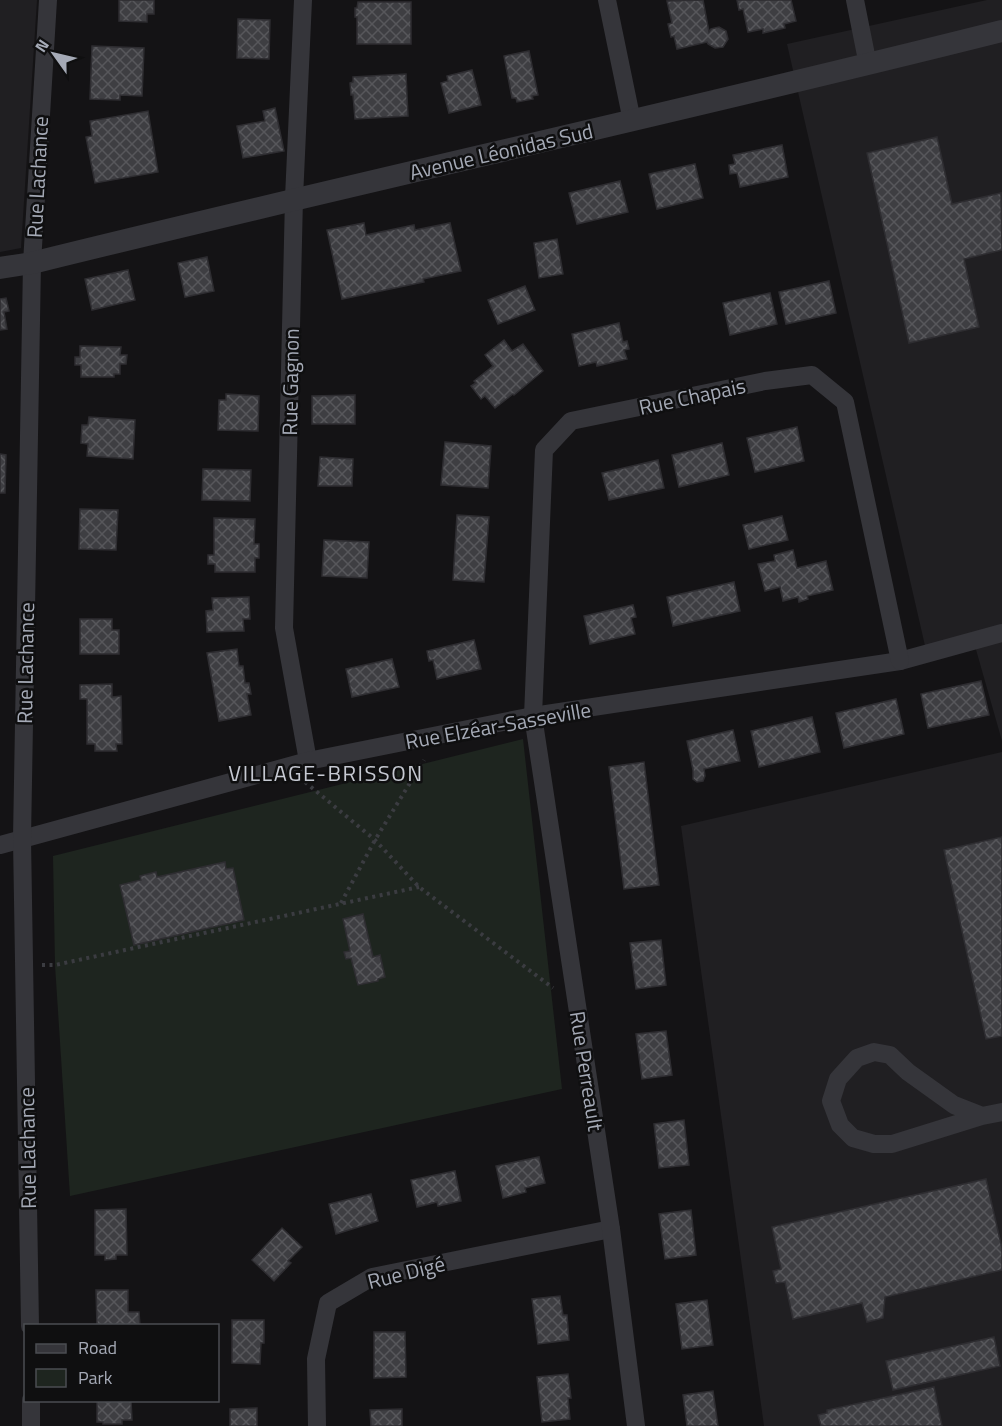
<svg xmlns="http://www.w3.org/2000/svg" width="1002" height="1426" viewBox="0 0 1002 1426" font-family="'Titillium Web',sans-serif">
<defs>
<pattern id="building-cross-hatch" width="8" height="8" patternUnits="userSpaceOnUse" patternTransform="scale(1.5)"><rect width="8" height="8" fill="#3e3e42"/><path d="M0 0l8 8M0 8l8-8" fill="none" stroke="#57575b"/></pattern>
</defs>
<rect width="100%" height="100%" fill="#141315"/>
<!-- built -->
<g fill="#201f22">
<path d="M0,0h37l-16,248 -21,4z"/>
<path d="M987,0h15v741l-29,-102 -47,11 -139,-606z"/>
<path d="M1002,752v674h-238l-83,-600z"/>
</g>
<!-- green -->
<path fill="#1e251f" d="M523,739l39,350 -492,107 -15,-231 -2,-109z"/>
<!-- building -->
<g fill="url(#building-cross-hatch)" stroke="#2e2d31" stroke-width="1.5">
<path d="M119,0h35v14h-7v8l-28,-1z"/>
<path d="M703,0l6,32 2,-3 8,-2 7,4 2,8 -5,8 -8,1 -7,-4 -1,-2 -30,7 -3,-13 -3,1 -3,-13 4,-1 -5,-22z"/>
<path d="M737,0h54l5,21 -12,3 1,4 -22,5v-4l-15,3 -5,-23 -4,1z"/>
<path d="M358,2h53v42h-54v-27h-2v-9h2z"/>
<path d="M238,19l32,1 -1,39 -32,-1z"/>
<path d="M92,46l52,2 -2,48 -22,-1v5l-30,-1z"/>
<path d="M529,51l9,44 -6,1 1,3 -16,3 -1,-4h-4l-8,-42z"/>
<path d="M472,70l9,35 -32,8 -8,-30 7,-2 -1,-5z"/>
<path d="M406,74l2,42 -53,3 -2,-24h-2l-1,-12 3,-1v-5z"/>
<path d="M275,108l9,43 -41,7 -6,-32 28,-5 -2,-10z"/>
<path d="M148,111l10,61 -63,11 -9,-46 6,-1 -2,-15z"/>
<path d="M937,137l15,67 49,-11 1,57 -38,9 15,68 -70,16 -42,-190z"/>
<path d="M782,145l6,32 -48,10 -3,-14 -7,1 -1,-9 6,-1 -2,-9z"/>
<path d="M695,164l8,34 -46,11 -8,-35z"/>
<path d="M620,181l8,31 -51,12 -8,-31z"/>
<path d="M364,223l2,12 48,-10 1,5 35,-7 11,48 -38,8 1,3 -82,17 -15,-69z"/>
<path d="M557,239l6,35 -24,4 -5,-35z"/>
<path d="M207,257l7,34 -29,6 -7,-34z"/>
<path d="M128,270l7,30 -43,10 -7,-31z"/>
<path d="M829,281l7,32 -50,11 -7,-32z"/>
<path d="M525,286l10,24 -37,14 -10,-24z"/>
<path d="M770,293l7,31 -47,11 -7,-32z"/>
<path d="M6,298l3,13 -5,1 3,17 -7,1v-31z"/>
<path d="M619,323l4,19 4,-1 2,8 -5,1 3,9 -30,7 -1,-4 -17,4 -7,-32z"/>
<path d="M504,340l8,11 11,-7 20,27 -29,24 -1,-1 -18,14 -10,-12 -4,3 -10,-13 5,-3 -2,-2 19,-15 -8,-11z"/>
<path d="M80,346l41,1 -1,8h7l-1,9h-6v10h-6v3h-33v-12h-6v-8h5z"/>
<path d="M226,394l33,2 -1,35 -40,-1 1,-30h7z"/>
<path d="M355,395v29h-43v-28z"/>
<path d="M89,417l46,3 -2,39 -46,-3 1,-12 -7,-1 1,-18h6z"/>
<path d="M797,427l7,34 -49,11 -8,-34z"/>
<path d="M445,442l46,4 -3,42 -47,-3z"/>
<path d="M722,443l7,32 -50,12 -7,-32z"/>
<path d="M0,454l6,1 -1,38h-5z"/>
<path d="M320,457l33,2 -1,27h-34z"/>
<path d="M658,460l6,28 -55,12 -7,-27z"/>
<path d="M203,469l48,1 -1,31 -48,-1z"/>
<path d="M80,509l38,1 -2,40 -37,-1z"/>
<path d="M457,515l32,2 -5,65 -31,-2z"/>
<path d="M782,516l6,24 -39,9 -6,-24z"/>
<path d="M214,518l41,1 -1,25h5v14h-4v14h-40v-8h-7v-9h6z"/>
<path d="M324,540l45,2 -2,36 -45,-2z"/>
<path d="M793,550l4,18 29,-7 7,29 -26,6 1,3 -9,3 -1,-5 -15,4 -3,-14 -15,4 -7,-27 17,-3 -1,-6z"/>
<path d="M734,582l6,29 -67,15 -6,-29z"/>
<path d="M249,597l1,22h-7l1,12 -37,1 -1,-21 7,-1 -1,-12z"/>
<path d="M633,605l3,12 -5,1 4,16 -45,10 -6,-28z"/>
<path d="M80,619h32v11h7v24h-39z"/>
<path d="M474,640l7,29 -44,10 -4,-19 -4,1 -2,-10z"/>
<path d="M237,649l2,17h4l2,17h4l2,11h-4l4,21 -32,6 -12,-68z"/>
<path d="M392,659l7,28 -47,10 -6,-28z"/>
<path d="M981,681l8,34 -61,13 -7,-34z"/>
<path d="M112,684v13l9,-1 1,48h-6l1,7h-22v-7h-8v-45h-7v-14z"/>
<path d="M896,699l8,35 -60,14 -8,-35z"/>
<path d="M812,717l8,35 -61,15 -8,-36z"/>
<path d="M733,730l7,31 -36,8 1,7 -2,5 -6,1 -4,-3v-9l-6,-29z"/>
<path d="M644,762l15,123 -35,4 -15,-122z"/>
<path d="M1002,837v199l-16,3 -42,-189z"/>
<path d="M225,862l1,7 7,-1 11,52 -110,25 -14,-60 21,-5 -1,-4 16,-4 1,5z"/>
<path d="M363,914l10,43 7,-2 5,22 -7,2v2l-20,4 -7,-27 -5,1 -2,-7 6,-1 -7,-32z"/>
<path d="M661,940l5,45 -30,4 -6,-46z"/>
<path d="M666,1031l6,44 -30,4 -6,-45z"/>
<path d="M684,1120l5,45 -30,3 -5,-44z"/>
<path d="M539,1157l6,26 -20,5 1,4 -23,6 -7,-32z"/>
<path d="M455,1171l6,30 -23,5 -1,-4 -20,5 -6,-27z"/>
<path d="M986,1179l16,69v22l-117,27 -2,21 -16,4 -5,-19 -69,16 -8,-37 -9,1 -3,-12 8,-2 -9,-42z"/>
<path d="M371,1194l7,27 -42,13 -7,-30z"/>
<path d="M126,1209l1,46h-11v4l-11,1v-5h-10v-45z"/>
<path d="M691,1210l5,45 -31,4 -6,-45z"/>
<path d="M282,1228l20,19 -14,14 3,2 -17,18 -22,-21z"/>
<path d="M96,1290h32v22h11l1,14h-43z"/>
<path d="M560,1296l3,19h4l2,25 -31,4 -6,-45z"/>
<path d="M707,1300l6,45 -31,4 -6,-45z"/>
<path d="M232,1320h32v23h-3l-1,21 -28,-1z"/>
<path d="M374,1332h31l1,45 -32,1z"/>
<path d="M994,1337l6,29 -107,24 -7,-29z"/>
<path d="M568,1374l3,24h-3l2,21 -28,3 -5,-45z"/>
<path d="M934,1387l8,39h-121l-3,-11 9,-2v-3z"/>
<path d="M713,1391l5,35h-31l-4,-31z"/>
<path d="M97,1400h34l1,20h-10v4h-19v-2h-6z"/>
<path d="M257,1408v18h-27v-17z"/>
<path d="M402,1409v17h-31l-1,-16z"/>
</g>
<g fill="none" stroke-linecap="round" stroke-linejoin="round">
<!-- path -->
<g stroke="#3b3c41" stroke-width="4" stroke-dasharray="3 4.5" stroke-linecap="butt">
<path d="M305,782l70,58 44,47 134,101"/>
<path d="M341,903l34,-63 49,-80"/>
<path d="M42,965h13l364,-78"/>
</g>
<!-- minor -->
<g stroke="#35353a" stroke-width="18">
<path d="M303,0l-9,198 -10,430 24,133"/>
<path d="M607,0l25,121"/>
<path d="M855,0l13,65"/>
<path d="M0,845l308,-84 225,-45 367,-55 102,-28"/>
<path d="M982,1116l-28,-11 -46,-33 -18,-17 -16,-3 -17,6 -19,21 -7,22 9,24 13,13 21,6h18l90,-28 20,-4"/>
<path d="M30,1326l-8,-487 10,-576 16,-263"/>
<path d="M31,1400v26"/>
<path d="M317,1426l-1,-67 12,-56 44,-26 239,-48"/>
<path d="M636,1426l-25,-197 -78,-513 11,-266 27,-29 194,-40 47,-6 33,27 55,259"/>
</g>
<!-- tertiary -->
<path stroke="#35353a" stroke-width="22" d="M0,268l32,-5c323,-80 648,-151 970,-232"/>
</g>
<g text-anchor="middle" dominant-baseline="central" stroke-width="5" stroke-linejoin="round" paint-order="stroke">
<!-- street labels -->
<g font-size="21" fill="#a5aab6" stroke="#0f0f10">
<text transform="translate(501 151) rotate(-13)">Avenue Léonidas Sud</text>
<text transform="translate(37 177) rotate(-87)">Rue Lachance</text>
<text transform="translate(290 382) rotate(-89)">Rue Gagnon</text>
<text transform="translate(692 396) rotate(-12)">Rue Chapais</text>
<text transform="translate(25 663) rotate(-89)">Rue Lachance</text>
<text transform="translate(498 725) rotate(-10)">Rue Elzéar-Sasseville</text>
<text transform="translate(587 1071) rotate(81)">Rue Perreault</text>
<text transform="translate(27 1148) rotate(-91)">Rue Lachance</text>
<text transform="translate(406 1272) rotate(-14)">Rue Digé</text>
</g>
<!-- neighbourhood labels -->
<g font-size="22" letter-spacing="1.5" fill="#c6c9d2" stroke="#0f0f10">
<text x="326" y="773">VILLAGE-BRISSON</text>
</g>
</g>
<!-- legend -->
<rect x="24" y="1324" width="195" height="78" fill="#0f0f10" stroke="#4b4d52" stroke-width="1.5"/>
<rect x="36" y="1344" width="30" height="9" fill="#35353a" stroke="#4b4d52" stroke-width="1.5"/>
<text x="78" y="1354" font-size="18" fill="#a5aab6">Road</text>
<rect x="36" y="1369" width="30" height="18" fill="#1e251f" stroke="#4b4d52" stroke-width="1.5"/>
<text x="78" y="1384" font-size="18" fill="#a5aab6">Park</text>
<!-- north arrow -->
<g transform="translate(54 54) rotate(304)" stroke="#0f0f10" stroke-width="4.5" paint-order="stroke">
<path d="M0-4.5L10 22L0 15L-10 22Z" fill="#a5aab6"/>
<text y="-9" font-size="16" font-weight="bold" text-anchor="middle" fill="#a5aab6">N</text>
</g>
</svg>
